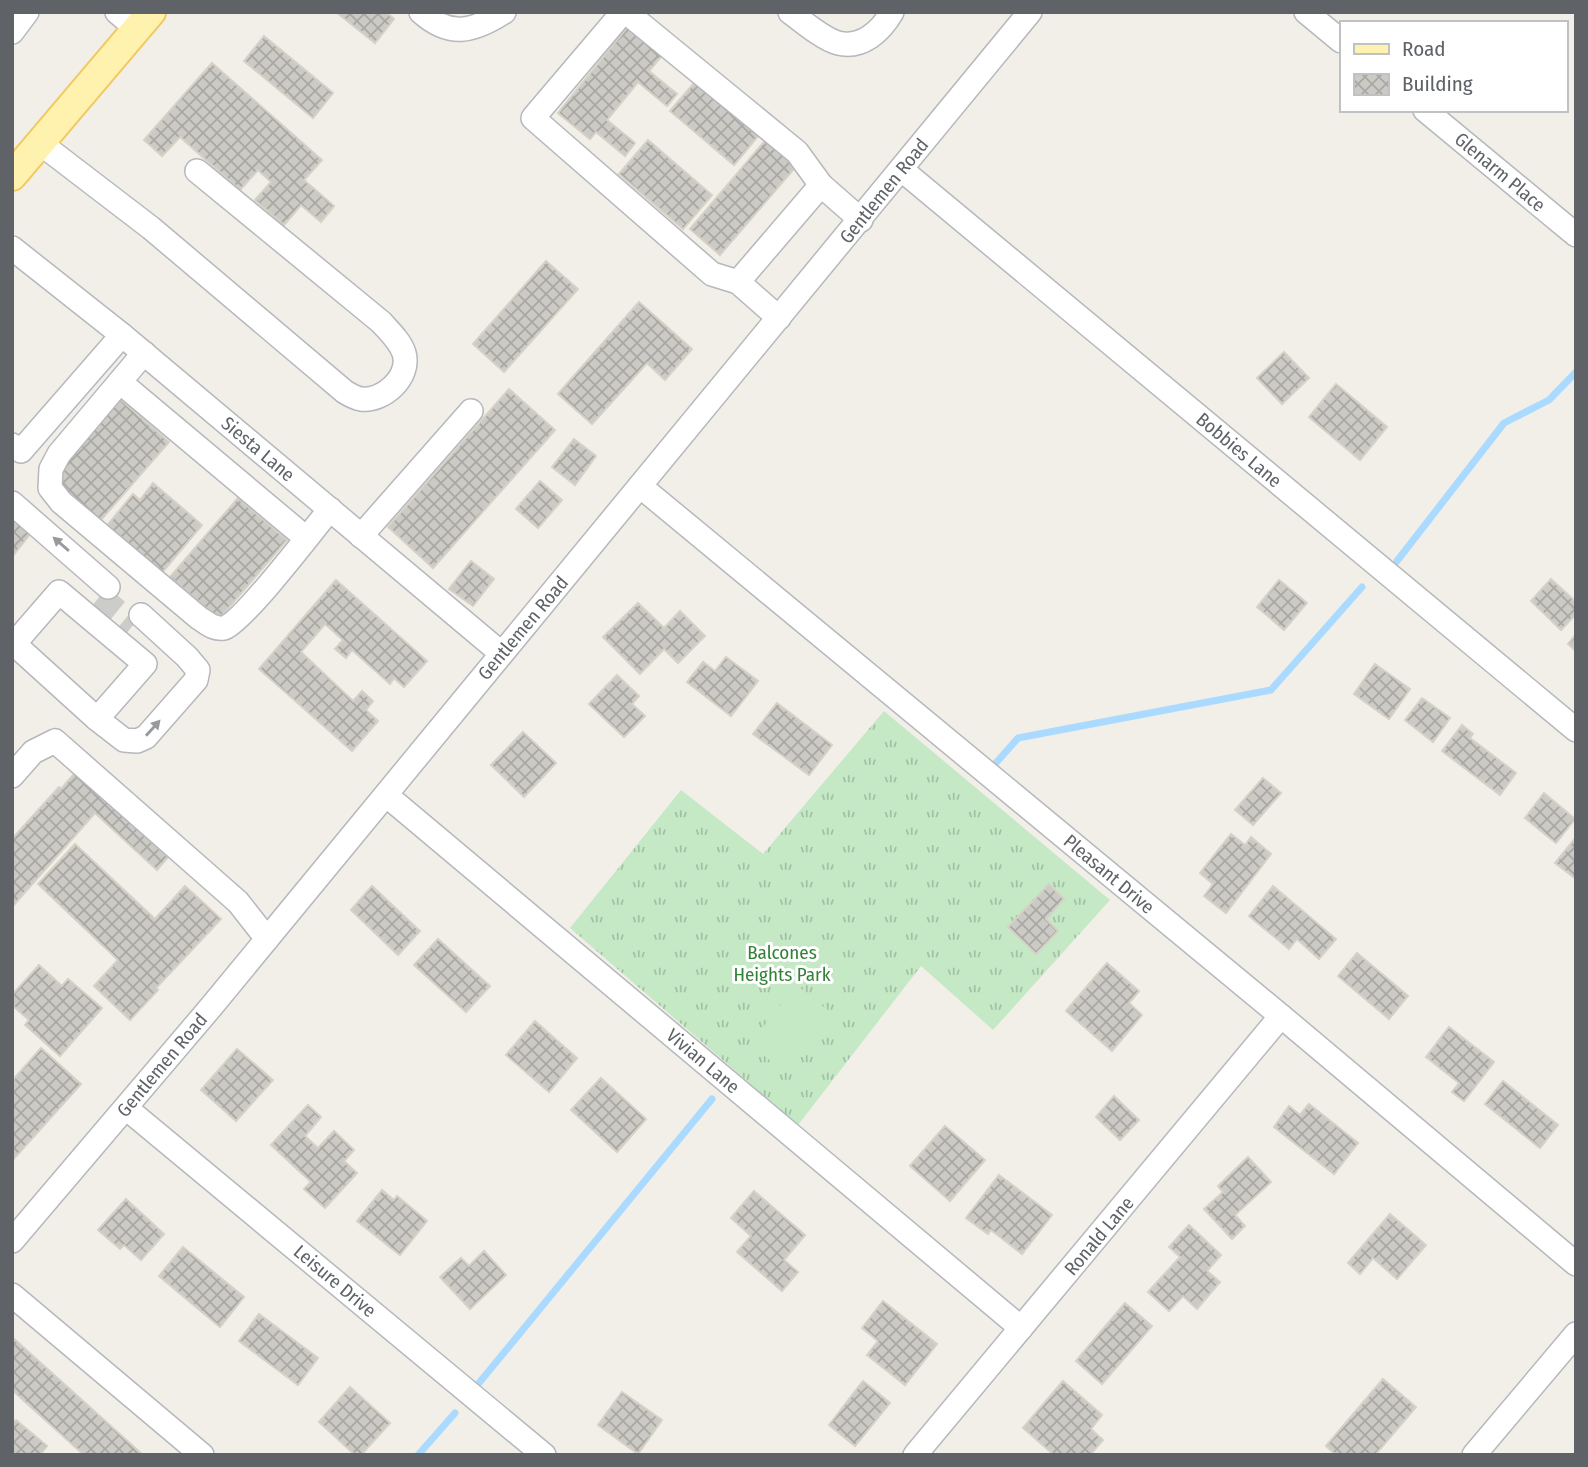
<svg xmlns="http://www.w3.org/2000/svg" width="1588" height="1467" viewBox="0 0 1588 1467" font-family="'Fira Sans Condensed',sans-serif">
<defs>
<pattern id="grass-tufts" width="24" height="20" patternUnits="userSpaceOnUse" patternTransform="scale(1.75)"><rect width="24" height="20" fill="#c5e8c5"/><path d="M3 7l-1-3M5 7V3M7 7l1-3M15 17l-1-3M17 17v-4M19 17l1-3" fill="none" stroke="#a3c0a4"/></pattern>
<pattern id="building-cross-hatch" width="8" height="8" patternUnits="userSpaceOnUse" patternTransform="scale(1.75)"><rect width="8" height="8" fill="#cccac5"/><path d="M0 0l8 8M0 8l8-8" fill="none" stroke="#a9a8a4"/></pattern>
</defs>
<rect width="100%" height="100%" fill="#f1efe8"/>
<!-- grass -->
<path fill="url(#grass-tufts)" d="M884,711l226,189 -117,130 -72,-64 -123,159 -228,-197 111,-138 82,64z"/>
<!-- garden -->
<path fill="#c5e8c5" d="M797,985l32,26 -47,59 -33,-26z"/>
<g fill="none" stroke-linecap="round" stroke-linejoin="round">
<!-- stream -->
<g stroke="#aadaff" stroke-width="7">
<path d="M1397,561l107,-138 45,-23 27,-28"/>
<path d="M995,764l23,-26 253,-48 91,-103"/>
<path d="M479,1383l233,-284"/>
<path d="M418,1455l37,-42"/>
</g>
</g>
<!-- building -->
<g fill="url(#building-cross-hatch)" stroke="#d6d1c6" stroke-width="2">
<path d="M336,12h50l8,7 -19,24z"/>
<path d="M630,24l35,28 -16,19 28,23 -10,12 -29,-24 -31,38 28,23 -10,13 -29,-24 -6,7 -32,-26z"/>
<path d="M264,36l69,57 -20,25 -69,-57z"/>
<path d="M212,63l110,97 -18,20 30,26 -13,16 -20,-17 -17,20 -29,-25 16,-18 -13,-12 -18,20 -60,-53 -18,19 -18,-16z"/>
<path d="M701,75l63,54 -30,36 -64,-54z"/>
<path d="M768,137l31,26 -79,92 -30,-26z"/>
<path d="M648,140l64,55 -29,34 -64,-55z"/>
<path d="M546,261l32,28 -74,83 -31,-28z"/>
<path d="M639,302l53,47 -27,31 -18,-17 -55,61 -34,-30z"/>
<path d="M1284,352l25,26 -27,26 -25,-26z"/>
<path d="M1336,384l51,43 -27,33 -51,-43z"/>
<path d="M509,389l46,41 -122,138 -45,-41z"/>
<path d="M120,399l49,43 -69,79 -49,-44z"/>
<path d="M574,439l22,17 -21,29 -23,-18z"/>
<path d="M540,481l22,19 -24,28 -22,-19z"/>
<path d="M153,483l49,42 -42,50 -55,-47 28,-34 7,6z"/>
<path d="M238,498l49,42 -68,79 -49,-42z"/>
<path d="M12,518l19,15 -19,24z"/>
<path d="M471,561l23,18 -21,27 -24,-17z"/>
<path d="M1551,579l25,23v12l-15,16 -30,-29z"/>
<path d="M336,580l91,81 -23,26 -10,-9 -4,6 -38,-34 -6,8 -11,-9 8,-9 -18,-16 -24,28 52,49 9,-10 11,10 -7,9 12,11 -26,30 -93,-82z"/>
<path d="M1279,580l28,23 -23,27 -27,-23z"/>
<path d="M638,603l26,25 16,-17 25,25 -27,27 -14,-14 -24,25 -37,-37z"/>
<path d="M1576,634v17l-8,-7z"/>
<path d="M726,657l32,24 -27,35 -44,-34 16,-20 12,9z"/>
<path d="M1375,664l35,25 -21,30 -35,-25z"/>
<path d="M617,675l22,21 -7,8 13,12 -21,21 -35,-33z"/>
<path d="M1422,698l28,20 -17,24 -28,-22z"/>
<path d="M777,703l55,42 -23,30 -56,-41z"/>
<path d="M1462,725l11,9 -3,4 46,35 -16,22 -58,-44z"/>
<path d="M523,732l33,31 -32,34 -33,-32z"/>
<path d="M75,773l93,84 -11,13 -62,-57 -83,94v-68l47,-52 2,2z"/>
<path d="M1263,778l18,15 -28,32 -18,-15z"/>
<path d="M1544,793l31,26 -19,24 -31,-25z"/>
<path d="M1231,834l14,11 6,-8 20,17 -45,59 -22,-17 9,-12 -13,-11z"/>
<path d="M1576,837v42l-21,-16z"/>
<path d="M75,844l80,75 30,-33 36,33 -65,69 2,2 -28,30 -36,-34 24,-26 -80,-76z"/>
<path d="M1049,884l15,15 -18,20 12,12 -22,23 -28,-27z"/>
<path d="M372,886l48,45 -22,24 -47,-45z"/>
<path d="M1273,886l63,53 -17,20 -22,-20 -8,10 -40,-33z"/>
<path d="M438,939l52,47 -24,26 -52,-47z"/>
<path d="M1357,953l51,43 -19,23 -51,-43z"/>
<path d="M1107,963l32,28 -10,12 13,12 -30,36 -46,-40z"/>
<path d="M39,965l23,21 6,-7 34,29 -42,48 -35,-31 4,-5 -17,-15v-10z"/>
<path d="M535,1021l42,37 -28,34 -43,-37z"/>
<path d="M1449,1027l45,35 -30,39 -12,-9 7,-9 -33,-26z"/>
<path d="M41,1048l40,36 -69,77v-80z"/>
<path d="M237,1049l36,31 -37,41 -35,-31z"/>
<path d="M601,1078l45,41 -29,33 -46,-42z"/>
<path d="M1503,1081l55,44 -18,23 -55,-44z"/>
<path d="M1114,1096l25,24 -19,20 -24,-23z"/>
<path d="M1309,1104l49,39 -24,31 -60,-47 15,-21 11,9z"/>
<path d="M308,1105l13,12 -16,19 13,12 16,-17 20,19 -10,11 13,12 -32,35 -21,-19 7,-7 -40,-37z"/>
<path d="M945,1126l40,34 -35,41 -40,-35z"/>
<path d="M1248,1157l23,25 -36,33 10,11 -13,13 -28,-30 19,-17 -5,-6z"/>
<path d="M999,1175l53,40 -30,39 -31,-24 -3,4 -22,-16z"/>
<path d="M382,1190l12,10 3,-4 30,25 -27,34 -43,-34z"/>
<path d="M754,1191l51,44 -21,25 14,12 -16,19 -45,-39 14,-16 -20,-18z"/>
<path d="M126,1199l38,35 -23,26 -17,-15 -4,4 -22,-19z"/>
<path d="M1390,1214l36,31 -29,34 -24,-21 -13,16 -12,-11z"/>
<path d="M1189,1225l32,30 -14,16 13,11 -23,27 -14,-13 -14,15 -21,-19 32,-35 -11,-10z"/>
<path d="M183,1247l61,50 -24,30 -61,-51z"/>
<path d="M484,1251l22,24 -36,34 -30,-32 21,-19 8,8z"/>
<path d="M883,1301l54,43 -32,41 -38,-30 11,-14 -16,-13z"/>
<path d="M1125,1303l27,23 -50,58 -26,-23z"/>
<path d="M259,1314l59,44 -20,27 -59,-44z"/>
<path d="M12,1337l131,118h-59l-72,-65z"/>
<path d="M1383,1379l33,28 -41,48h-39l-10,-9z"/>
<path d="M863,1381l27,22 -35,43 -26,-21z"/>
<path d="M1063,1381l39,34 -11,14 12,11 -13,15h-36l-31,-27z"/>
<path d="M350,1387l40,36 -29,32h-6l-36,-33z"/>
<path d="M622,1392l40,28 -24,34 -40,-29z"/>
<path d="M16,1420l31,26 -7,9h-28v-31z"/>
</g>
<g fill="none" stroke-linecap="round" stroke-linejoin="round">
<!-- minor-tunnel -->
<path stroke="#ccccc8" stroke-width="23" stroke-dasharray="23 11" stroke-linecap="butt" d="M100,596l34,28"/>
<defs>
<g id="minor">
<path d="M117,12l20,17"/>
<path d="M421,12c29,26 52,20 83,0"/>
<path d="M623,12l-90,106 179,156 26,8"/>
<path d="M626,12l171,140 24,33"/>
<path d="M790,12c12,9 33,27 48,31 24,6 43,-12 54,-31"/>
<path d="M1306,12l35,29"/>
<path d="M12,32l15,-20"/>
<path d="M1425,110l151,125"/>
<path d="M40,143l111,85 194,164c5,3 10,6 16,7 22,3 50,-22 43,-46 -4,-12 -15,-22 -23,-31l-184,-151"/>
<path d="M902,170l674,560"/>
<path d="M12,248l110,87 379,318"/>
<path d="M779,318l-41,-36 83,-97 40,35"/>
<path d="M144,353l-85,101 -8,15 -1,19 11,14 138,116c8,5 15,12 25,10 18,-5 90,-99 106,-119"/>
<path d="M120,382l186,156"/>
<path d="M12,445l9,6 101,-116"/>
<path d="M640,486l641,530 295,248"/>
<path d="M12,503l96,84"/>
<path d="M361,536l110,-125"/>
<path d="M12,642l85,77 27,21 13,1 9,-4 50,-57 2,-10 -11,-13 -46,-42"/>
<path d="M14,644l45,-52 86,72 -48,55"/>
<path d="M12,776l21,-24 22,-11 183,161 29,37"/>
<path d="M386,795l635,533"/>
<path d="M126,1108l418,347"/>
<path d="M12,1241l199,-234 819,-995"/>
<path d="M12,1295l190,160"/>
<path d="M915,1455l366,-439"/>
<path d="M1474,1455l102,-121"/>
</g>
<path id="major" d="M12,176l139,-164"/>
</defs>
<!-- minor casing -->
<use href="#minor" stroke="#b5b8bc" stroke-width="26"/>
<!-- major casing -->
<use href="#major" stroke="#f2c960" stroke-width="32"/>
<!-- minor -->
<use href="#minor" stroke="#fff" stroke-width="23"/>
<!-- major -->
<use href="#major" stroke="#fff2af" stroke-width="28"/>
</g>
<!-- one-way arrows -->
<defs><path id="oneway-solid" d="M-6-.8H1V-3.2L6.5 0L1 3.2V.8H-6Z" transform="scale(1.75)"/></defs>
<g fill="#979a9d">
<use href="#oneway-solid" transform="translate(61 544) rotate(-139)"/>
<use href="#oneway-solid" transform="translate(153 728) rotate(-48)"/>
</g>
<g text-anchor="middle" dominant-baseline="central" stroke-width="6" stroke-linejoin="round" paint-order="stroke">
<!-- street labels -->
<g font-size="19" fill="#5f6368" stroke="#fff">
<text transform="translate(1500 172) rotate(40)">Glenarm Place</text>
<text transform="translate(884 191) rotate(-51)">Gentlemen Road</text>
<text transform="translate(258 449) rotate(40)">Siesta Lane</text>
<text transform="translate(1239 450) rotate(40)">Bobbies Lane</text>
<text transform="translate(523 628) rotate(-50)">Gentlemen Road</text>
<text transform="translate(1109 874) rotate(40)">Pleasant Drive</text>
<text transform="translate(703 1061) rotate(40)">Vivian Lane</text>
<text transform="translate(162 1065) rotate(-50)">Gentlemen Road</text>
<text transform="translate(1099 1236) rotate(-50)">Ronald Lane</text>
<text transform="translate(335 1281) rotate(40)">Leisure Drive</text>
</g>
<!-- park labels -->
<g font-size="19" fill="#348238" stroke="#fff">
<text x="782" y="952">Balcones<tspan x="782" dy="22">Heights Park</tspan></text>
</g>
</g>
<!-- border -->
<rect width="1588" height="1467" fill="none" stroke="#5f6368" stroke-width="28"/>
<!-- legend -->
<rect x="1340" y="21" width="228" height="91" fill="#ffffff" stroke="#bfc1c3" stroke-width="2"/>
<rect x="1354" y="44" width="35" height="10" fill="#fff2af" stroke="#bfc1c3" stroke-width="2"/>
<text x="1402" y="56" font-size="21" fill="#5f6368">Road</text>
<rect x="1354" y="74" width="35" height="21" fill="url(#building-cross-hatch)" stroke="#bfc1c3" stroke-width="2"/>
<text x="1402" y="91" font-size="21" fill="#5f6368">Building</text>
</svg>
